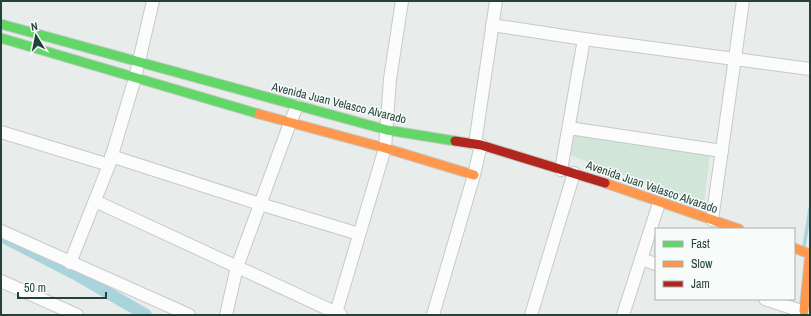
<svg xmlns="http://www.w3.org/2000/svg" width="811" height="316" viewBox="0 0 811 316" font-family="'Archivo Narrow',sans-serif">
<rect width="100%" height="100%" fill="#e8edeb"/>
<!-- green -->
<path fill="#d1e6d8" d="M574,135l136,19 -6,51 -134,-50z"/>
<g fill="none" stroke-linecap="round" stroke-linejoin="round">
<!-- stream -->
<path stroke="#a9d4db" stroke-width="3.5" d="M804,247l6,-38"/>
<!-- canal -->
<path stroke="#a9d4db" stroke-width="12" d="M7,239l70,36 69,40"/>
<defs>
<g id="street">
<path d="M492,25l92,14 226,30"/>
<path d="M569,128l153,23"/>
<path d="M1,132l108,33"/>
<path d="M475,144l21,-143"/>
<path d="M111,156l149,48 99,30"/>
<path d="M561,170l23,-131"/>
<path d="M95,201l246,114"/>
<path d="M712,220l31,-219"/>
<path d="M1,231l188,84"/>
<path d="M641,259l15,5"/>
<path d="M70,263l39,-98 26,-87 18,-77"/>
<path d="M1,281l76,34"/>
<path d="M765,299l45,15"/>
<path d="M336,313l49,-165 5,-69 12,-78"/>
<path d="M226,315l11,-48 53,-144 7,-17"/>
<path d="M433,315l41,-140 7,-30"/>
<path d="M531,315l43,-142"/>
<path d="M623,315l36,-112"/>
</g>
<g id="fast">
<path d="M1,24l386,106 68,11"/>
<path d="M1,38l258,76"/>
</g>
<g id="slow">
<path d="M259,114l126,34 89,27"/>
<path d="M605,183l134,46"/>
<path d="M794,248l16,6"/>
<path d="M804,311l6,-58"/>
</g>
<path id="jam" d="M455,141l26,4 124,38"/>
</defs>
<!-- street casing -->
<use href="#street" stroke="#c5cac8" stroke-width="14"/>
<!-- fast casing -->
<use href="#fast" stroke="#c3cbc8" stroke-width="11"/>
<!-- slow casing -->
<use href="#slow" stroke="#c3cbc8" stroke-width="11"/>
<!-- jam casing -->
<use href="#jam" stroke="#c3cbc8" stroke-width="11"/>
<!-- street -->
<use href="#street" stroke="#fcfcfc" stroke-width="12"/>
<!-- fast -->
<use href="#fast" stroke="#63d668" stroke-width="9"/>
<!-- slow -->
<use href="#slow" stroke="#ff974d" stroke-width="9"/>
<!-- jam -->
<use href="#jam" stroke="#b3261e" stroke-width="9"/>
</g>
<g text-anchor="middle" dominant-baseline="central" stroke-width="3" stroke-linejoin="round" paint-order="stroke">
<!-- street labels -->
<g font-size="12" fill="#24423a" stroke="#f7fbf9">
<text transform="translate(339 103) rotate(14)">Avenida Juan Velasco Alvarado</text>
<text transform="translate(652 187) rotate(19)">Avenida Juan Velasco Alvarado</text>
</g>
</g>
<!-- border -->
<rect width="811" height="316" fill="none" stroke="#24423a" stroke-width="4"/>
<!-- legend -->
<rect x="655" y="228" width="140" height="72" fill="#f7fbf9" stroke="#a3b1ad"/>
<rect x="663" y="241" width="20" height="6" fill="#63d668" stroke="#a3b1ad"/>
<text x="691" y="248" font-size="12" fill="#24423a">Fast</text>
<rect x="663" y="261" width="20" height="6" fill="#ff974d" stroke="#a3b1ad"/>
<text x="691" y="268" font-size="12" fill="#24423a">Slow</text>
<rect x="663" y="281" width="20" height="6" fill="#b3261e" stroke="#a3b1ad"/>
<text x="691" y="288" font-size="12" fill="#24423a">Jam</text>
<!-- north arrow -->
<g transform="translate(36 36) rotate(350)" stroke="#f7fbf9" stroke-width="3" paint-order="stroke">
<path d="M0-3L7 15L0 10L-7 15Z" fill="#24423a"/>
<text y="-6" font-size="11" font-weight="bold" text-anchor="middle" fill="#24423a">N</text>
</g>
<!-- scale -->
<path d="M18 292v6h88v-6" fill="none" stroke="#24423a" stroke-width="2"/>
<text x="24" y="292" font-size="12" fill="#24423a" stroke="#f7fbf9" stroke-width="3" paint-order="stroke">50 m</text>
</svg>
